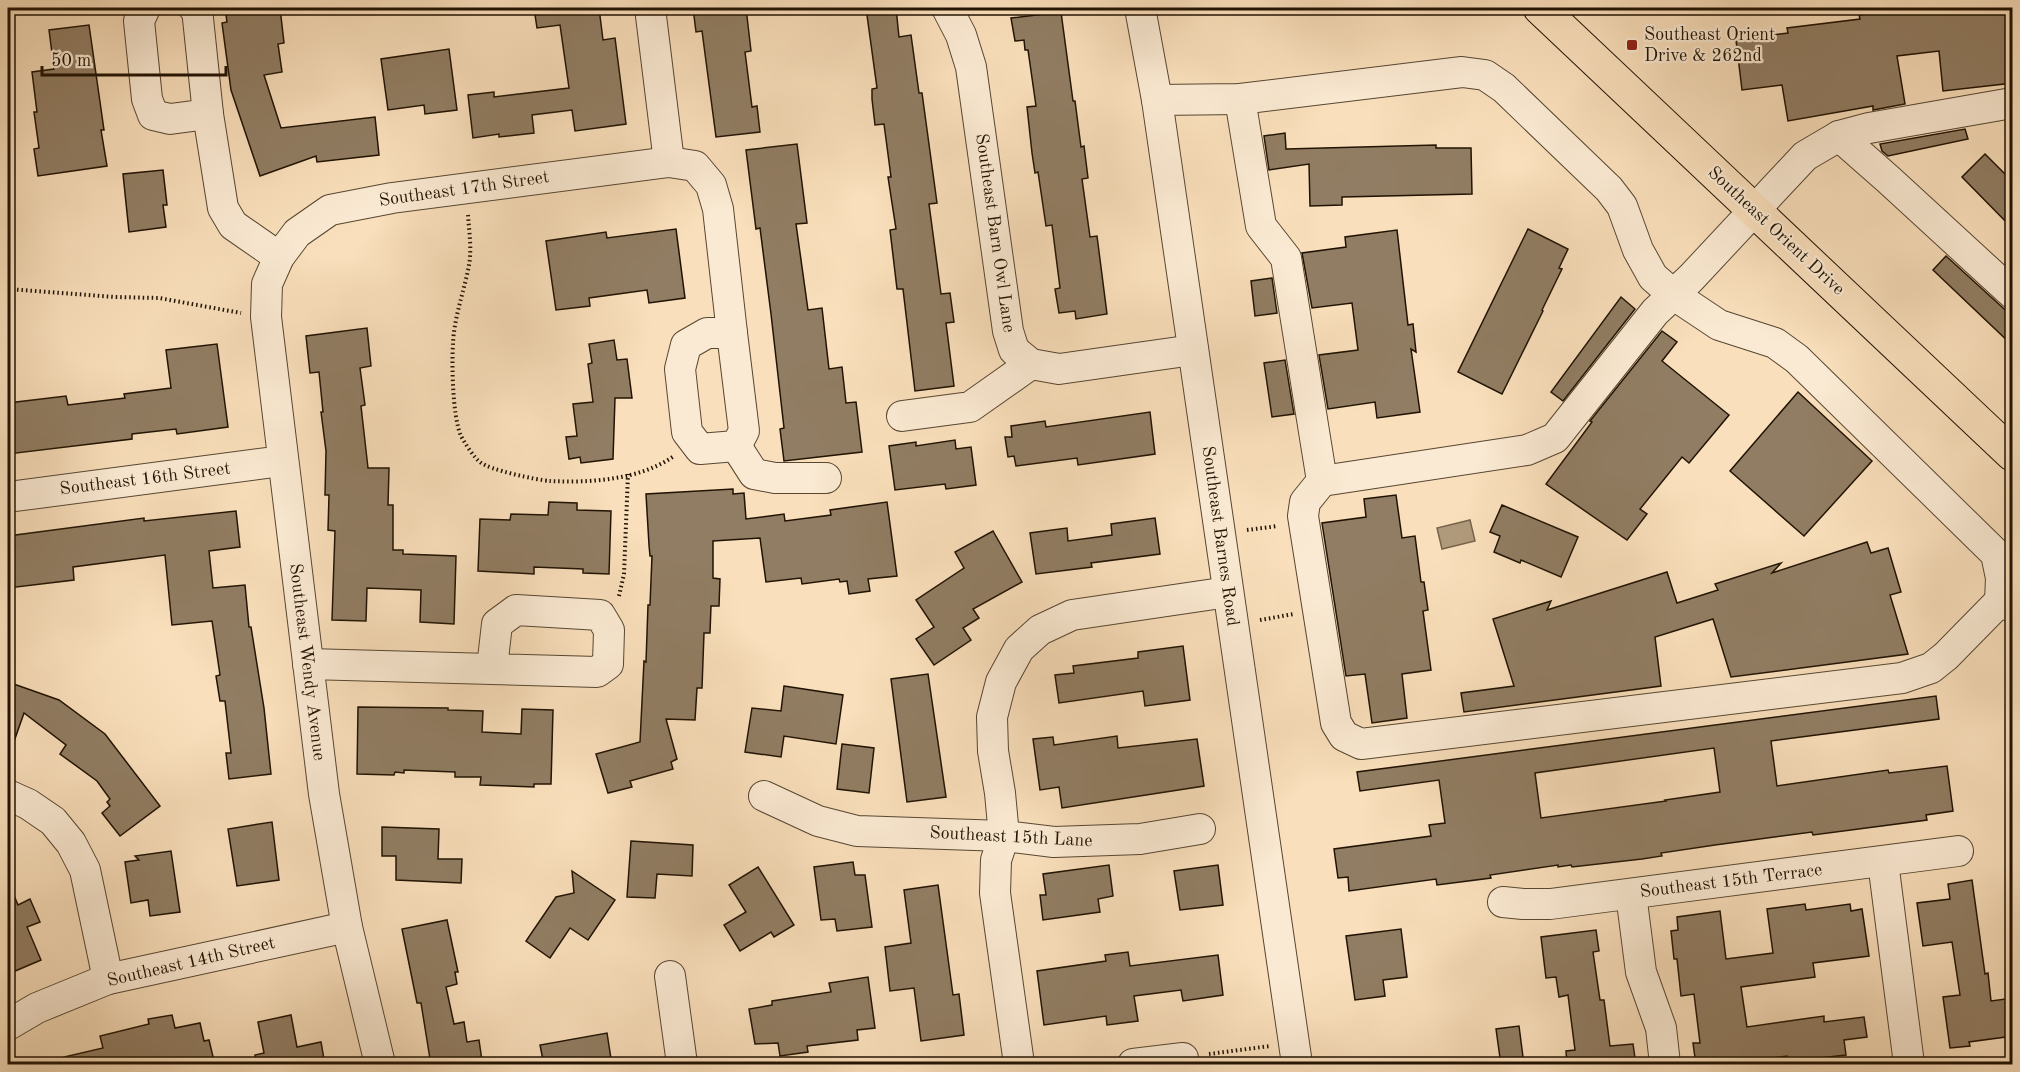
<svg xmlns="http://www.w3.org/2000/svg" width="2020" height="1072" viewBox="0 0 2020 1072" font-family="'Old Standard TT',serif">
<rect width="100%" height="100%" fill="#f9dfbb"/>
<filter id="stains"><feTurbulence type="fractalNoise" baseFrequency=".00333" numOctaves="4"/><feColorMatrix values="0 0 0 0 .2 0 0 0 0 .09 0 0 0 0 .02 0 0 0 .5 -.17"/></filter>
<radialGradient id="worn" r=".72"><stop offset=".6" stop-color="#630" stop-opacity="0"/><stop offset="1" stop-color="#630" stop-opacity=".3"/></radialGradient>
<!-- water -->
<path fill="#b09a7c" stroke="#77644c" stroke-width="1.5" d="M1470,520l5,21 -33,8 -5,-21z"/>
<!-- building -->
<g fill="#917d63" stroke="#211303" stroke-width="1.5" fill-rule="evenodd">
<path d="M225,8h55l4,35 -6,1 4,28 -18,3 17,53 94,-11 4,38 -62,7 -1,-6 -56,20 -29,-86 -9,-67 5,-1z"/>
<path d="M534,8h65l4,32 12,-2 11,86 -51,7 -3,-21 -40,5 2,18 -35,4v-3l-26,4 -5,-43 26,-3v5l75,-9 -9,-63 -23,3z"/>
<path d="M693,8h53l5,43 -6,1 7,55 5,-1 3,26 -44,5 -14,-106 -6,1z"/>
<path d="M866,8h30l3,29 12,-2 8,58h3l15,110 -8,1 12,90 9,-1 4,29 -8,1 8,63 -39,5 -12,-102h-6l-7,-59 6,-1 -8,-52h3l-7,-53 -9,1 -3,-26v-10l5,-1z"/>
<path d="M1908,8h105v75l-70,8 -4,-40 -42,5 8,48 -32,6v-4l-85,15 -6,-36 -40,5 -6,-50 52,-7 -1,-5 73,-9 -1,-4 49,-6z"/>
<path d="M1061,12l12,89h2l6,46 3,-1 4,32 -6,1 8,58 7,-1 10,78 -31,5 -1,-8 -16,2 -4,-24 5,-1 -8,-63 -6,1 -8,-54 -3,1 -3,-20 -5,-46 9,-1 -8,-56h-3l-1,-10 -9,1 -4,-23z"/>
<path d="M89,25l15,105h-3l6,36 -69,10 -4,-27 5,-1 -5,-36h3l-5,-40 22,-3 -5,-39z"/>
<path d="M449,49l8,61 -32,4 -1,-9 -36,5 -7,-51z"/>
<path d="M1965,129l3,10 -80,17 -6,-5 -2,-7z"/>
<path d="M1285,133l1,16 150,-4v3h35l1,46 -130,3v8l-32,1 -1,-42 -40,6 -5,-34z"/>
<path d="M797,144l10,79 -11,1 12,86 14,-2 7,61 13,-2 4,36 10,-1 6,50 -78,9 -4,-32 4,-1 -13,-114 -11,-86 -4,1 -10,-79z"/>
<path d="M1985,154l28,28v47l-51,-52z"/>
<path d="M163,170l4,35h-4l3,22 -37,5 -6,-58z"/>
<path d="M676,229l9,69 -36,5 -2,-13 -58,8 1,8 -34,4 -10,-69 60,-9 1,6z"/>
<path d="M1528,229l40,20 -9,19 3,1 -20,41 1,1 -41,83 -44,-22z"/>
<path d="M1397,230l11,95 5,-1 3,28 -5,-3 9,63 -43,6 -2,-16 -47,7 -9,-54 39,-5 -6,-47 -40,5 -10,-55 44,-6 -1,-10z"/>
<path d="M1946,256l67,61v29l-80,-76z"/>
<path d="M1272,278l5,35 -22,3 -4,-35z"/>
<path d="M1621,297l14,12 -72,92 -12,-9z"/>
<path d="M367,328l4,38 -11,2 5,37 -4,1 7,62h21l-1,37h5v45h10v4l53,2 -2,68 -34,-2 1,-32 -54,-2 -1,33 -34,-1 3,-89 -7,-1 1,-35h-4l1,-44 -5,-39h2l-4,-40 -9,1 -4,-37z"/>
<path d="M1662,331l15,11 -15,19 67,54 -40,48 -7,-6 -42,52 7,5 -20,26 -81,-56 46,-62 -2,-1z"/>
<path d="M614,340l3,20 10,-1 5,39h-17l-2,61 -32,4 -1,-6 -11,2 -3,-22 11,-1 -4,-32 20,-2 -5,-38 4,-1 -3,-19z"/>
<path d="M217,344l11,83 -51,7 -1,-5 -44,5v5l-124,15v-51l58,-7 2,9 57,-7 -1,-4 47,-6 -5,-38z"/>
<path d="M1285,360l9,54 -22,3 -8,-54z"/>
<path d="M1798,392l74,69 -68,75 -74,-65z"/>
<path d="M1150,412l5,42 -77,11 -1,-7 -61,8 -2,-10 -6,1 -3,-20h7l-1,-11 34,-5 1,6z"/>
<path d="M955,440l1,9 15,-2 5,38 -30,4 -1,-5 -50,6 -6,-44 27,-4v4z"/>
<path d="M733,489v5l11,-1 2,26 38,-5 1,7 46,-6 -1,-5 57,-8 10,74 -29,3 2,12 -21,3 -2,-13 -7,1 -1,-3 -37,5 -1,-6 -35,4 -6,-44 -47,3v37l7,1 -1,27h-8l-1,27h-6l-2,55h-5l-2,32 -29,-1 11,40 -6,3 2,7 -43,12 2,6 -24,6 -12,-39 44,-12 4,-81 2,1 2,-57h2l2,-49h-2l-1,-11 -3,-51z"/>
<path d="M1396,495l6,43 13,-2 6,46h3l4,28 -5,1 8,59 -29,4 5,44 -35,5 -7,-49 -19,2 -24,-153 44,-6 -2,-18z"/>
<path d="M549,502l28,1v7l34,1 -2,63 -26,-1v-4l-49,-2v7l-56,-3 2,-52 30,1 1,-6 37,1z"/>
<path d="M1502,505l76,32 -17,40 -40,-17 -1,3 -26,-11 6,-16 -10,-4z"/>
<path d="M236,511l4,36 -31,4 4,37 32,-3 4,42h2l13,81 7,66 -42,5 -3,-26h5l-6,-52h-5l-4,-25 4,-1 -8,-54 -40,4 -7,-70 -92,12 1,13 -66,8v-52l136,-18v3z"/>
<path d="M1155,518l5,36 -69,9 1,4 -56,7 -6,-41 37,-5 1,13 44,-6 -1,-11z"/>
<path d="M993,531l29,51 -49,27 6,9 -16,10 8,12 -37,25 -18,-26 18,-12 -18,-27 48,-32 -9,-16z"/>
<path d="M1867,542l4,11 17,-5 13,44 -11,3 18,59 -177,23 -18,-58 -58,18 6,49 -197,26 -3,-19 53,-7 -21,-67 58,-18 -4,9 120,-38 10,31 41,-13 -3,-6 66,-21 -9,10z"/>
<path d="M1183,646l7,54 -45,6 -2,-15 -84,12 -4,-28 19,-2 -1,-7 65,-8v-6z"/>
<path d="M928,674l18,123 -39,5 -16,-123z"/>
<path d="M8,682l51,18 46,34 55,72 -40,30 -18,-23 8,-7 -3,-4 3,-3 -13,-18 -37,-27 6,-9 -42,-32 -13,37 -3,-1z"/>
<path d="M784,686l59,9 -7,49 -52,-8 -3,21 -36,-5 7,-44 29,3z"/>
<path d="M1936,696l3,23 -168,22 6,45 111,-16 1,3 58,-7 6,45 -27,4 1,5 -114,15 -1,-3 -97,13 -54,8 1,3 -20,3 -70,8 -1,-2 -13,2v-2l-68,10 1,3 -54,7 -1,-6 -87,12 -1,-14 -10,1 -4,-29 97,-13 -2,-11 16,-2 -6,-43 -79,11 -3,-19zM1714,748l6,44 -55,8 1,1 -125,17 -6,-45z"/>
<path d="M358,707l90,1v2l35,1 -1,21 39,2 1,-25 31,1 -2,74h-17v3l-54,-2 1,-8h-26v-5l-51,-2v3l-9,-1 -1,3 -37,-1z"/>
<path d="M1117,736l1,12 79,-9 7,47 -142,22 -3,-21 -19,3 -7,-51 20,-2 1,8z"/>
<path d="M842,744l32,4 -5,45 -32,-4z"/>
<path d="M272,822l7,58 -42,6 -9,-57z"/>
<path d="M382,827l57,2 -1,30h24l-1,24 -65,-3v-24h-14z"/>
<path d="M631,841l62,4 -1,31 -35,-2 -2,24 -28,-1z"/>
<path d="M171,851l9,61 -30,4 -2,-16 -17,3 -6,-41 14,-2 -4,-4z"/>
<path d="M853,862l2,13h10l7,52 -35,4 -2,-12 -14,1 -7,-53z"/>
<path d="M1109,865l4,31 -15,3 2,13 -57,8 -3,-25h6l-3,-21z"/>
<path d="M1218,865l5,40 -43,5 -6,-39z"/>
<path d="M758,867l36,58 -20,12 -3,-5 -31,19 -16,-26 22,-13 -17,-27z"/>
<path d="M572,871l43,29 -27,40 -18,-12 -20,30 -24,-17 30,-44 18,-4z"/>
<path d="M1972,880l13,94 3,-1 3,28 22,-3v38l-44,6 1,4 -20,2 -7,-51 17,-2 -8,-53 -29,4 -6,-43 33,-4 -2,-15z"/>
<path d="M8,881l10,24 12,-6 10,23 -13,5 14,33 -33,14z"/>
<path d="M938,885l15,110 6,-1 5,41 -43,6 -7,-53 -24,3 -5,-44 26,-4 -7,-53z"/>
<path d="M1805,904l1,6 44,-6 1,7 11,-2 7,47 -56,7 2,14 -74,10 6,40 77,-11v6l40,-5 3,20 -23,3 2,15 -35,4 1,6h-24l-1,-9 -52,7v2h-39l-3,-22h7l-6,-49 -13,2 -4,-37h-3l-3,-28 7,-1 -1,-13 43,-6 6,48 47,-6 -6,-44z"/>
<path d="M447,920l11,52h-3l2,12 -11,3 8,37 10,-2 3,20 12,-2 3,21 -17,4h-34l-10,-62h-4l-15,-74z"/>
<path d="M1401,929l6,48 -24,3 2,16 -30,4 -9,-64z"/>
<path d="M1596,930l3,21 -6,1 7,48h4l6,46 23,-2 3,21h-69l-1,-14 9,-1 -7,-55 -9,2 -3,-20 -10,1 -5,-41z"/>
<path d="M1128,952l2,14 88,-11 5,40 -40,6 -2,-11 -47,6 4,25 -31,4 -1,-9 -62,9 -7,-54 69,-10 -1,-6z"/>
<path d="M868,977l7,51 -18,2 1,10 -51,6 1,6 -28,4 -2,-13 -23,1 -6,-35 23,-4v-4l59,-9 -2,-9z"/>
<path d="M172,1015l3,13 25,-5 4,18 5,-1 5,21 -20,4h-129l-1,-8 39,-9 -3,-12 49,-12 -1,-5z"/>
<path d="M291,1015l6,32 24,-5 4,23h-69l-1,-10 9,-2 -6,-31z"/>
<path d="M1519,1026l5,39h-23l-5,-36z"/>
<path d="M607,1033l5,32h-68l-4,-20z"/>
</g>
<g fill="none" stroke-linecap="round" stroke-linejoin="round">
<defs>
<g id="minor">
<path d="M145,8l-6,13 8,78 6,16 17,4 38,-5 -11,-105 -3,-1"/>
<path d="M650,8l19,154"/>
<path d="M947,8l14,27 10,32 37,264 6,19 17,14 28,5 134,-19"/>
<path d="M1140,8l17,92 140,964"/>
<path d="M1240,99l21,127 25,32 36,223 205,-31 28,-12 100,-126 36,-34 114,-122 34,-20 30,-8 143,-25"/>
<path d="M1157,100l83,-1 222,-27 23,3 19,13 105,101 13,17 16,44 15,27 21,18 45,30 56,18 22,16 199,195 5,24 -1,23 12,6"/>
<path d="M208,114l15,94 10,17 46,32"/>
<path d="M1839,136l50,44 123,113"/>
<path d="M707,333h25l12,98 -8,15 -36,3 -13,-17 -7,-63 6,-24z"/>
<path d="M902,416l68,-9 61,-43"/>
<path d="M736,446l18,28 21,4h51"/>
<path d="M1322,481l-17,21 -2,14 33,207 8,13 17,8 541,-66 29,-10 15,-12 54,-55"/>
<path d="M8,497l274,-36"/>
<path d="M308,664l289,8 11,-8 1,-34 -9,-15 -84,-5 -19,14 -5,44"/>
<path d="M8,795l20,9 25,17 18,22 14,27 23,109"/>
<path d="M764,796l54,25 39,10 147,5 50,6 86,-3 60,-10"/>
<path d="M1883,862l26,202"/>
<path d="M1631,894l10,78 20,56 4,36"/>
<path d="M1503,902l20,2h27l408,-53"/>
<path d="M670,976l12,88"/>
<path d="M8,1025l29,-17 71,-29 239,-52"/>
<path d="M380,1064l-33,-137 -23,-133 -58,-477 1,-33 12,-27 18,-24 33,-23 62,-12 277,-36 26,4 16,19 7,24 14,124"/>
<path d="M1019,1064l-24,-171 1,-33 8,-24 -4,-43 -7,-42 -1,-34 9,-35 18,-33 21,-19 32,-15 156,-23"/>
<path d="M1133,1064l50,-6"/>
</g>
<path id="major" d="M1540,8l472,446"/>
</defs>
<!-- minor casing -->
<use href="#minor" stroke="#574631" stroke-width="32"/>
<!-- major casing -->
<use href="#major" stroke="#211303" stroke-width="35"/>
<!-- path -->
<g stroke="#211303" stroke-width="4" stroke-dasharray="1.5 3" stroke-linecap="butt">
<path d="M468,215c1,16 4,34 1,50 -4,22 -12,44 -15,67 -3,22 -2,84 7,104 3,6 14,23 19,26 9,8 57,18 70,19 40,2 90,-1 124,-25"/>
<path d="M8,289l107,8 44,1 82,15"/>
<path d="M1247,530l31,-4"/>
<path d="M619,596l5,-22 4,-100"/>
<path d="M1260,620l34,-6"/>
<path d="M1209,1054l61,-8"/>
</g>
<!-- minor -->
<use href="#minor" stroke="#fbead3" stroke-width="30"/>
<!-- major -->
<use href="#major" stroke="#f9dfbb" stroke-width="33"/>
</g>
<!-- markers -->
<rect fill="#8f2418" stroke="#fbead3" stroke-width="2" x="1626" y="39" width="12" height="12" rx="3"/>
<g text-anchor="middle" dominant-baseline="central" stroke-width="4.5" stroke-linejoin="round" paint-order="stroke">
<!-- poi labels -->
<g font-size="18" fill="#211303" stroke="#fbead3" text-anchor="start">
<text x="1644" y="35">Southeast Orient<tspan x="1644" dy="21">Drive &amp; 262nd</tspan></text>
</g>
<!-- street labels -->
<g font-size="18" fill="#211303" stroke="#fbead3">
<text transform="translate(464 189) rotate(-8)">Southeast 17th Street</text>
<text transform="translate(1776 231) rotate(43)">Southeast Orient Drive</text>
<text transform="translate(995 233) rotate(82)">Southeast Barn Owl Lane</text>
<text transform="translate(145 479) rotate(-7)">Southeast 16th Street</text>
<text transform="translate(1220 536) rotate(82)">Southeast Barnes Road</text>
<text transform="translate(307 662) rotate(83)">Southeast Wendy Avenue</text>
<text transform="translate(1011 837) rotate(3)">Southeast 15th Lane</text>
<text transform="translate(1731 881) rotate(-7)">Southeast 15th Terrace</text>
<text transform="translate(191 962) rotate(-13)">Southeast 14th Street</text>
</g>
</g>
<!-- margin -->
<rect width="2020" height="1072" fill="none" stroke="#f9dfbb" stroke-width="30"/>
<rect x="9" y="9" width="2002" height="1054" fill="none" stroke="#211303" stroke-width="3"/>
<rect x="15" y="15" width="1990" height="1042" fill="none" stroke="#211303" stroke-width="1.5"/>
<!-- scale -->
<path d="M42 66v9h184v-9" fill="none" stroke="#211303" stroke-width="3"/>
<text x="51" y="66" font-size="18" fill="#211303" stroke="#fbead3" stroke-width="4.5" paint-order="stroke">50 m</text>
<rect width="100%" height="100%" filter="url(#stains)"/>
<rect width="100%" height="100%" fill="url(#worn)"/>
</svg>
